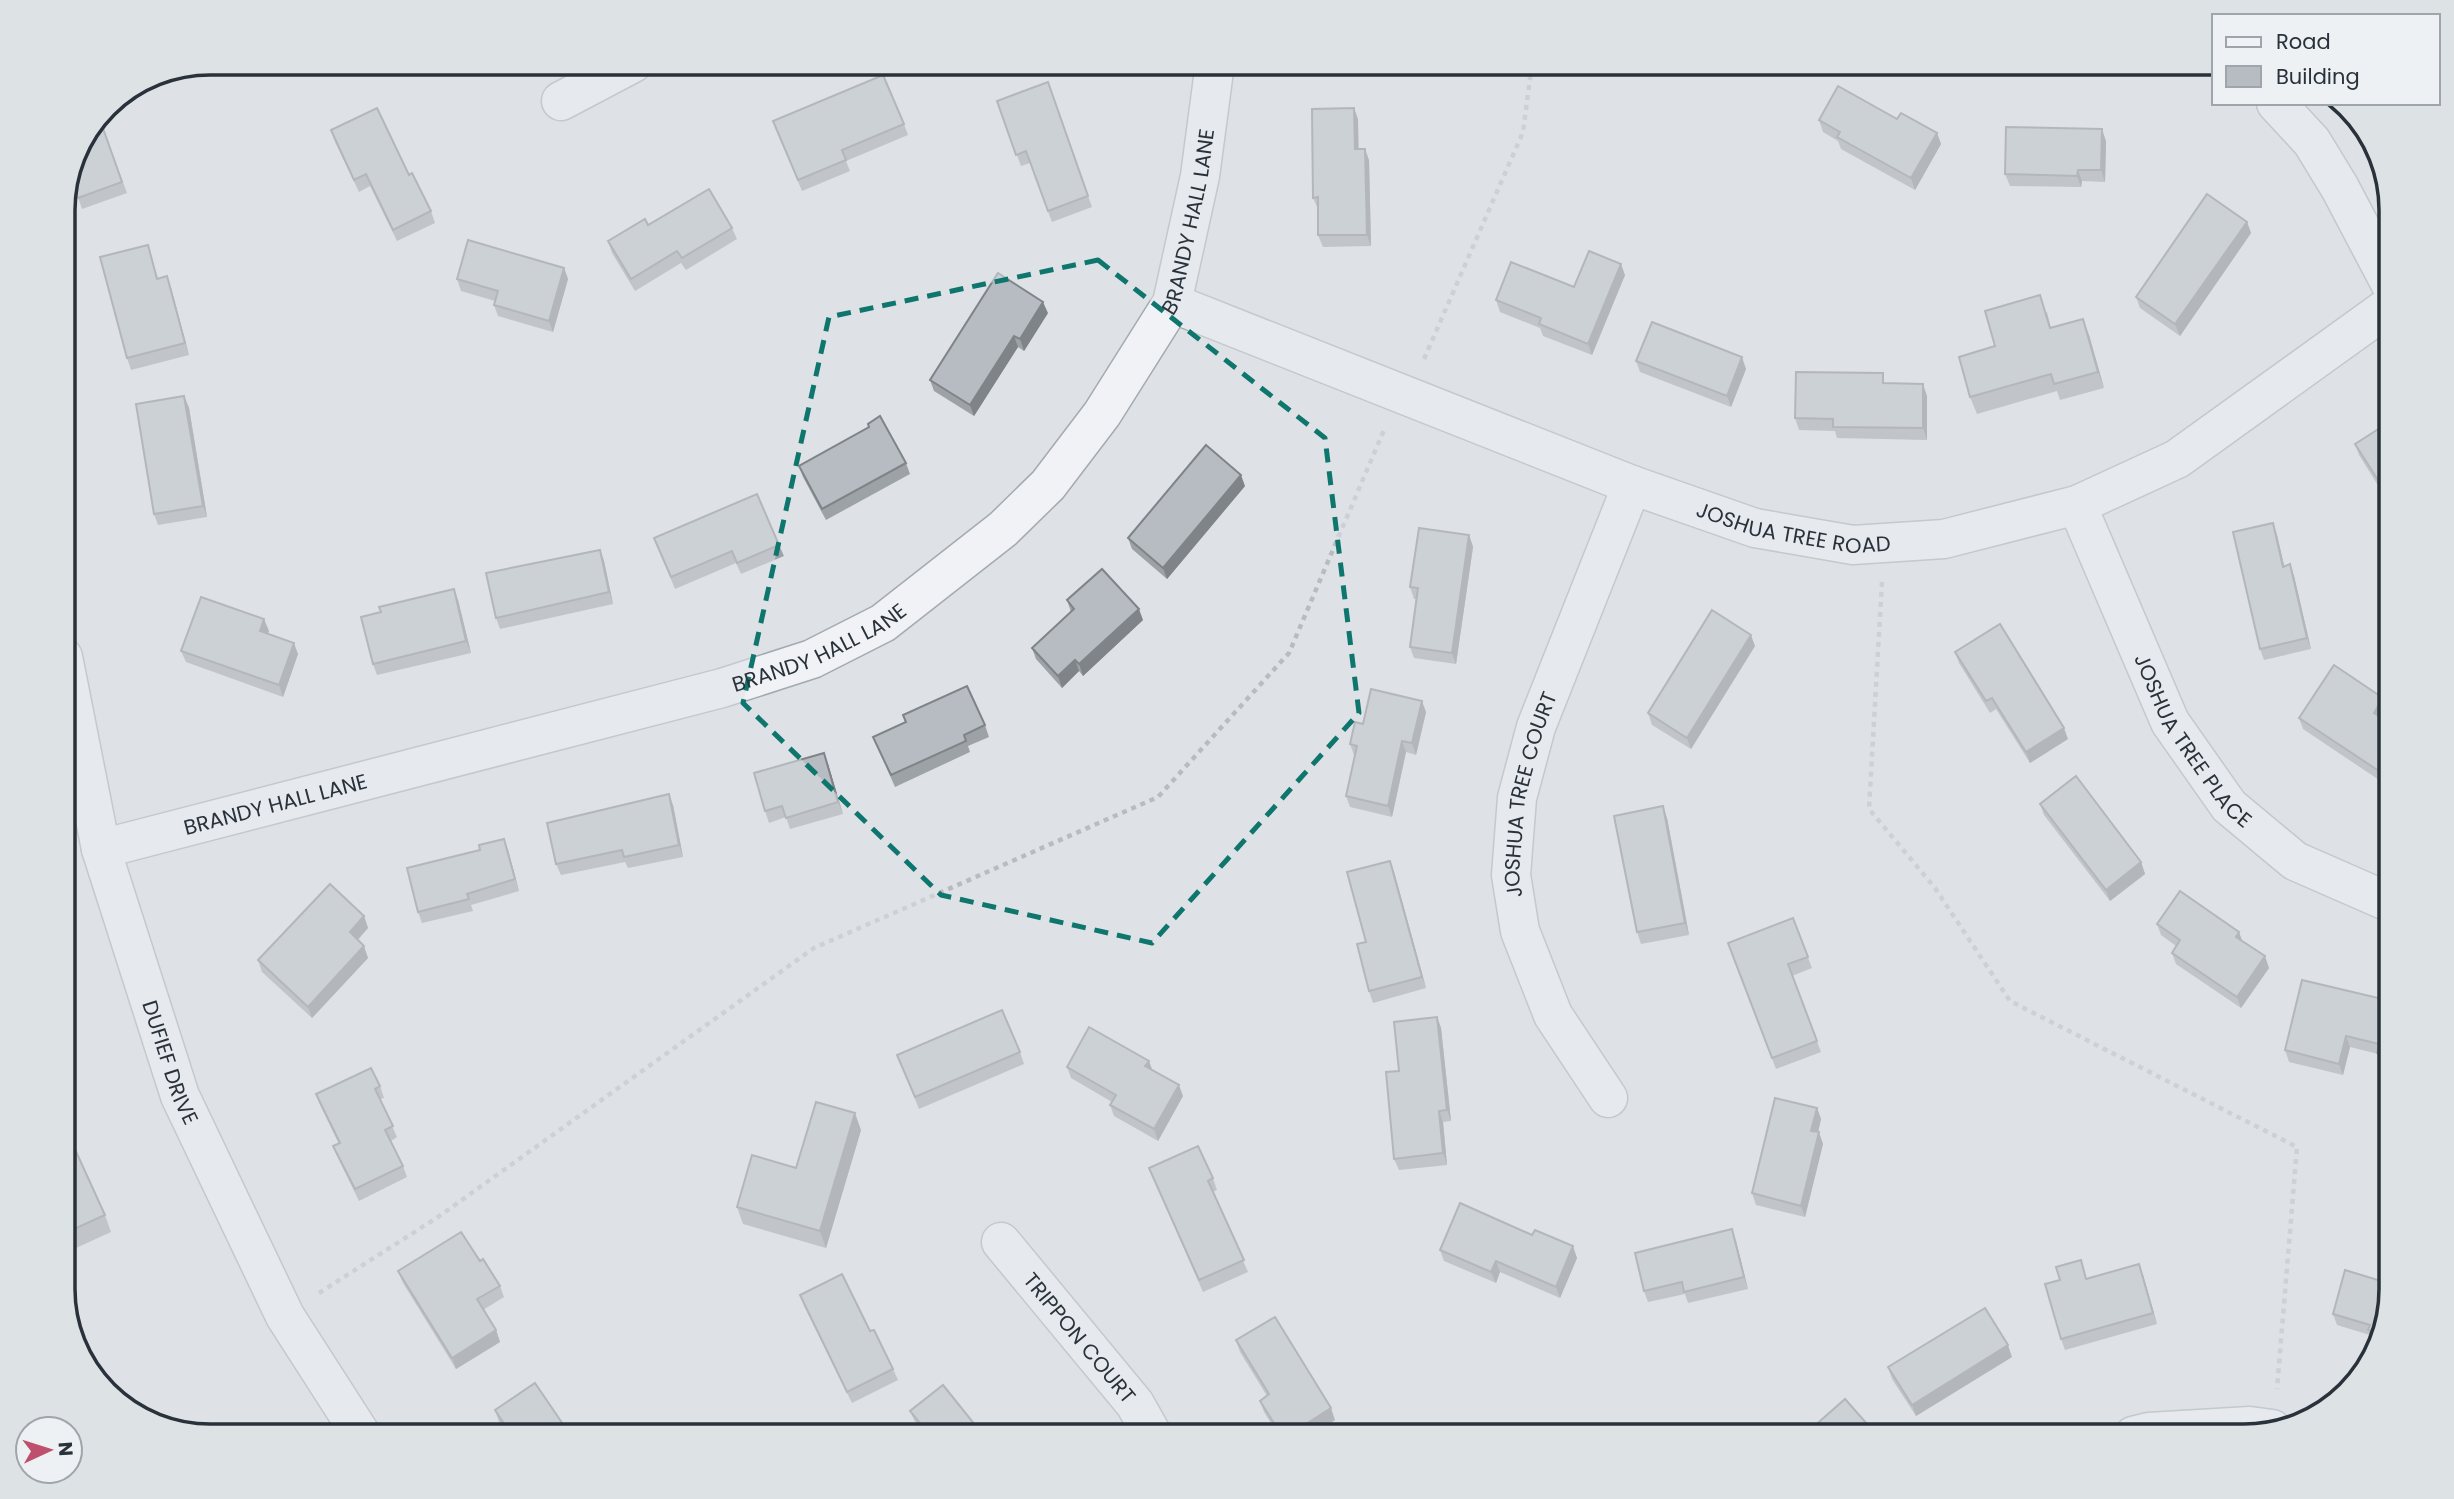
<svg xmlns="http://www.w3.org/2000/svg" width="2454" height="1499" viewBox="0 0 2454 1499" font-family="Poppins,sans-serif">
<rect width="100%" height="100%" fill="#dee2e6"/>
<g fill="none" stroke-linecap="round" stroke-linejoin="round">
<defs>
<g id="minor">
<path d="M561,101l72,-38"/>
<path d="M2276,103l36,39 28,46 51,97"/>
<path id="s1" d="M1172,303l460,182 123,43 98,17 91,-6 133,-34 100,-46 214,-154"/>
<path id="s2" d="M2077,505l93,217 59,84 66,55 96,42"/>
<path id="s3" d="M63,657l38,192 79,247 105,220 77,120"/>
<path id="s4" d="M101,849l621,-161 90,-29 71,-36 120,-94 45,-44 54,-71 70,-111 28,-127 15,-113"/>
<path id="s5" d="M1608,1098l-55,-83 -33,-84 -9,-56 6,-77 19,-71 96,-242"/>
<path id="s6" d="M1001,1242l134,162 18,32"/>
<path d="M2133,1436l16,-4 101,-6 22,3"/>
</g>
</defs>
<!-- minor casing -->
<use href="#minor" stroke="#a4aaaf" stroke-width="41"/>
<!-- path -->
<g stroke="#b8bcc1" stroke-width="4.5" stroke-dasharray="5 5" stroke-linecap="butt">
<path d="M1424,359l99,-227 9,-69"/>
<path d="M1882,582l-13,227 66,79 75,113 287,146 -20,242"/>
<path d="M319,1293l119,-76 376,-269 344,-151 131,-144 95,-223"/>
<path d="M296,1436l14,-9"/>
</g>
<!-- minor -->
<use href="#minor" stroke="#f0f2f5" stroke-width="38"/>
</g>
<!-- wall -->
<g fill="#9da2a7">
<path d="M1323,63h54l-1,12 -50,-6z"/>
<path d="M1048,82l44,125 -40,15 -22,-59 -9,3 -24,-65z"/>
<path d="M99,117l28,76 -45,16 -12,-35z"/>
<path d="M1358,119v30l11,11 2,86 -48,1 -5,-12v-26l-5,-11z"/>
<path d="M1897,119l40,14 4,11 -26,46 -74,-41 -3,-8 -15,-9 -4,-12z"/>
<path d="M773,121l131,3 4,11 -62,26 4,10 -48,20z"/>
<path d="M331,130l100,81 4,12 -38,18 -27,-55 -11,6 -24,-50z"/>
<path d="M2106,141l-1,41 -23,-1 -1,6 -71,-1 -5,-12z"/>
<path d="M2247,222l4,11 -71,103 -40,-28 -4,-11z"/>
<path d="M648,225l84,3 5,11 -51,31 -5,-7 -46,28 -23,-38 -4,-12z"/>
<path d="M148,245l10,34 13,9 18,67 -58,15 -4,-12z"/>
<path d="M564,268l4,11 -15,53 -55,-16 -4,-11 1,-4 -34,-10 -4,-12z"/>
<path d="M1625,275l-33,80 -49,-19 -3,-8 -40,-16 -4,-12 78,-13z"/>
<path d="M2047,312l4,16 38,7 15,53 -44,12 -3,-9 -80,23 -7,-17 25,-51z"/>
<path d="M1048,313l-24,38 -6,-4 -44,69 -40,-25 -4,-11z"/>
<path d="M1636,361l110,8 -15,38 -91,-35z"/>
<path d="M1886,384l41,12v44l-90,-2 -2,-7 -36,-1 -4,-12z"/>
<path d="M184,396l5,12 18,109 -49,8 -4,-11z"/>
<path d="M2391,421v65l-9,6 -23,-37 -4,-11z"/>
<path d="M906,463l4,11 -84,46 -23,-43 -4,-11z"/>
<path d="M1245,486l-78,93 -35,-30 -4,-11z"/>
<path d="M1469,535l4,12 -17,117 -42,-6 -4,-11 7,-48h-3l-4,-12z"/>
<path d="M2277,535l7,31 10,10 17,73 -47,11 -4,-11z"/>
<path d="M654,538l125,7 5,11 -43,18 -5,-11 -61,26z"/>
<path d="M600,550l4,11 9,43 -113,25 -4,-11z"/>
<path d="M454,589l4,11 13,53 -94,22 -4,-11 8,-52z"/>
<path d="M1067,600l76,20 -60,56 -4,-5 -17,17 -26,-29 -4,-11 39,-36z"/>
<path d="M269,631l-1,2 30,21 -15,43 -97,-35 -5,-11z"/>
<path d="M1755,646l-64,103 -39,-24 -4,-12z"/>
<path d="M1955,652l113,87 -38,24 -34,-54 -6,4 -31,-50z"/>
<path d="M2383,698l4,12 -5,8 9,6v64l-88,-59 -4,-11z"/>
<path d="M1426,712l-10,43 -10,-3 -14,65 -42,-10 -4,-11 9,-40 -1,-1 -4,-11 13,-20z"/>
<path d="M903,715l82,10 4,12 -21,9 2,6 -75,35 -22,-50 32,-15z"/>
<path d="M828,764l15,50 -53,15 -4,-12 -17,6 -4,-12z"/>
<path d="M2040,804l101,58 4,12 -35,27 -66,-86z"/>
<path d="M673,805l10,52 -55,11 -3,-6 -64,13 -5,-11z"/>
<path d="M1667,818l22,117 -48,9 -4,-12z"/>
<path d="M508,850l11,41 -48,14 2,6 -51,12 -4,-11z"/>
<path d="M1390,861l4,11 32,116 -53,15 -4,-12 -3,-49z"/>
<path d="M364,916l4,12 -10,12 10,18 -56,60 -50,-46 -4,-12z"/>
<path d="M1793,918l19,50 -20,8 29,76 -45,17 -48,-126z"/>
<path d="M2157,924l112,44 -28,40 -65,-44 -4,-11 4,-7 -15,-11z"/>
<path d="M2391,1001v65l-10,-2 -3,-10 -28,-7 -7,28 -54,-13 -4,-12z"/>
<path d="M1437,1017l4,11 10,93 -8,1 4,43 -48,5 -5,-11 5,-88z"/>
<path d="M1020,1052l4,12 -105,45 -22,-54z"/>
<path d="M1067,1067l85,3 31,26 -25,45 -44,-25 -4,-11 2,-3 -41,-24z"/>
<path d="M380,1086l4,12 -4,1 17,38 -6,4 12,25 4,11 -48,24 -21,-43 -5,-12 6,-2 -19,-39 -4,-11z"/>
<path d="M1817,1108l4,11 -3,13 5,12 -18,73 -49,-12 -4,-12z"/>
<path d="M63,1123l42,92 6,17 -48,22z"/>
<path d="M861,1130l-35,118 -83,-24 -6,-17 59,-39z"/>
<path d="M1149,1168l64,10 4,12 -4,2 35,80 -45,20z"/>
<path d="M1532,1235l45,23 -17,40 -60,-26 -4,11 -52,-22 -4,-11z"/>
<path d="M1736,1241l12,48 -60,14 -3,-9 -37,8 -4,-11z"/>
<path d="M480,1261l20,25 4,11 -21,13 13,20 4,12 -44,27 -53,-86 -5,-12z"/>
<path d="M2143,1275l14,49 -92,26 -4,-11 26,-60z"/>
<path d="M2391,1289l-15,54 -4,-1 -2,-7 -33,-10 -4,-11z"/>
<path d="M800,1295l70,36 23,38 5,11 -46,23 -48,-97z"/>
<path d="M1236,1340l99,80 -26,16h-30l-15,-24 -4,-11 7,-5 -27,-44z"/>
<path d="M2012,1357l-96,59 -24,-37 -4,-12z"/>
<path d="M495,1410l76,26h-63l-9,-14z"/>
<path d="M910,1411l74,25h-67v-2l4,-4 -6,-8z"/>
</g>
<!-- shaded-wall -->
<g fill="#7f8488">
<path d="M1372,63h5l-1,12z"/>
<path d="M1354,108l4,11 1,42 -4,-12z"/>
<path d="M2102,129l4,12 -1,41 -4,-12z"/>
<path d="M1937,133l4,11 -26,46 -4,-12z"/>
<path d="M1365,149l4,11 2,86 -4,-11z"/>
<path d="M2078,170l4,11 -1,6 -4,-11z"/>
<path d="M2247,222l4,11 -71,103 -5,-12z"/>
<path d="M1621,264l4,11 -33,80 -4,-11z"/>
<path d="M564,268l4,11 -15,53 -4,-11z"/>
<path d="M167,276l4,12 18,67 -4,-12z"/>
<path d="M1043,302l5,11 -24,38 -4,-12z"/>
<path d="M2083,319l6,16 15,53 -6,-16z"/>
<path d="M1014,336l4,11 -44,69 -4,-11z"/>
<path d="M1742,357l4,12 -15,38 -4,-11z"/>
<path d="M1923,384l4,12v44l-4,-12z"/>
<path d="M184,396l5,12 18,109 -4,-11z"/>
<path d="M2391,472v14l-9,6 -4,-12z"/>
<path d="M1241,475l4,11 -78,93 -4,-11z"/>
<path d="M2273,523l4,12 10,43 -4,-11z"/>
<path d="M1469,535l4,12 -17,117 -4,-11z"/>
<path d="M600,550l4,11 9,43 -4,-12z"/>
<path d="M2290,564l4,12 17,73 -4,-11z"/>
<path d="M454,589l4,11 13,53 -5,-12z"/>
<path d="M1139,609l4,11 -60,56 -4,-12z"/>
<path d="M264,619l5,12 -4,11 -5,-11z"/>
<path d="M1751,635l4,11 -64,103 -4,-11z"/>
<path d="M294,643l4,11 -15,43 -4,-12z"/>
<path d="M1075,660l4,11 -17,17 -4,-12z"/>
<path d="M2383,698l4,12 -9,14 -4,-11z"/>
<path d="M1422,701l4,11 -10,43 -4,-12z"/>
<path d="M2064,728l4,11 -38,24 -4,-11z"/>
<path d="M1402,741l4,11 -14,65 -4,-11z"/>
<path d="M824,753l4,11 15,50 -5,-12z"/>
<path d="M669,794l4,11 10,52 -4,-12z"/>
<path d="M1663,806l4,12 22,117 -4,-12z"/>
<path d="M504,839l4,11 11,41 -4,-12z"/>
<path d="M1390,861l4,11 32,116 -4,-11z"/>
<path d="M2141,862l4,12 -35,27 -4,-11z"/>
<path d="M364,916l4,12 -14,15 -4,-11z"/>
<path d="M2239,932l4,11 -7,-6z"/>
<path d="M364,946l4,12 -56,60 -4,-11z"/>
<path d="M2265,956l4,12 -28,40 -4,-11z"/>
<path d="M1437,1017l4,11 10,93 -4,-11z"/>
<path d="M2346,1036l4,11 -7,28 -4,-11z"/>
<path d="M1149,1061l4,11 -8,-6z"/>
<path d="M1179,1085l4,11 -25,45 -4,-12z"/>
<path d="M1817,1108l4,11 -5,23 -5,-11z"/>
<path d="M1439,1111l4,11 4,43 -4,-12z"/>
<path d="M855,1113l6,17 -35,118 -6,-17z"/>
<path d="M1819,1132l4,12 -18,73 -4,-11z"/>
<path d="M1732,1229l4,12 12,48 -4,-12z"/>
<path d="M1573,1246l4,12 -17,40 -4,-11z"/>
<path d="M1496,1261l4,11 -4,11 -5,-11z"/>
<path d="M2139,1264l4,11 14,49 -4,-11z"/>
<path d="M496,1330l4,12 -44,27 -4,-11z"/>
<path d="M2008,1345l4,12 -96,59 -4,-11z"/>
<path d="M1331,1408l4,12 -26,16h-22z"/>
</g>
<!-- building -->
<g fill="#b6bcc2" stroke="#7f8488" stroke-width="2">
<path d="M883,75l21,49 -62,26 4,10 -48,20 -25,-59z"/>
<path d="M1048,82l40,114 -40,15 -22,-60 -10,4 -19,-54z"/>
<path d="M1838,86l59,33 4,-6 36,20 -26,45 -74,-41 3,-5 -21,-12z"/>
<path d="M377,108l32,67 3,-2 19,38 -38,19 -27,-56 -12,6 -23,-50z"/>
<path d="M1354,108l1,41h10l2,86h-49v-38l-5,1 -1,-89z"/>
<path d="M99,117l23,65 -44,16 -8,-24 4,-21z"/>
<path d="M2006,127l96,2 -1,41h-23l-1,6 -72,-2z"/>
<path d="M709,189l23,39 -50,30 -5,-7 -46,28 -23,-38 37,-22 3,6z"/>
<path d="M2207,194l40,28 -72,102 -39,-27z"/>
<path d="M468,240l96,28 -15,53 -55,-16 4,-14 -41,-12z"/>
<path d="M148,245l9,34 10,-3 18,67 -58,15 -27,-101z"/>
<path d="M1589,251l32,13 -33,80 -49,-20 2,-6 -45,-18 15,-38 63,25z"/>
<path d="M998,273l45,29 -23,37 -6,-3 -44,69 -40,-25z"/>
<path d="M2040,295l10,33 33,-9 15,53 -44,12 -3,-10 -81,23 -11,-40 36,-11 -10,-35z"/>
<path d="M1652,322l90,35 -15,39 -91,-35z"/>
<path d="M1796,372l87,1v10l40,1v44l-90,-1v-8l-38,-1z"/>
<path d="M184,396l19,110 -49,8 -18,-110z"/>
<path d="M880,416l26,47 -84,46 -23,-43 70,-39 -1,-3z"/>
<path d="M2391,421v51l-13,8 -23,-36z"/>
<path d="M1206,445l35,30 -78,93 -35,-30z"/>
<path d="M757,494l22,51 -42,18 -5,-12 -61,26 -17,-39z"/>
<path d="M2273,523l10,44 7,-3 17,74 -47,11 -27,-117z"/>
<path d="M1419,528l50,7 -17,118 -42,-6 8,-59 -8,-1z"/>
<path d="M600,550l9,42 -113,26 -10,-45z"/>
<path d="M1102,569l37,40 -60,55 -4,-4 -17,16 -26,-28 42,-39 -7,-9z"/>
<path d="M454,589l12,52 -93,23 -12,-47 20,-5 -2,-5z"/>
<path d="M201,597l63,22 -4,12 34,12 -15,42 -98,-34z"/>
<path d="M1712,610l39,25 -64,103 -39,-25z"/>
<path d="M2000,624l64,104 -38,24 -34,-54 -6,3 -31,-49z"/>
<path d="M2334,665l49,33 -9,15 17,11v55l-92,-61z"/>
<path d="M967,686l18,39 -21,10 2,6 -75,34 -18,-38 33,-15 -3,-7z"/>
<path d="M1371,689l51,12 -10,42 -10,-2 -14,65 -42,-10 11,-50 -7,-2 5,-22 8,2z"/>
<path d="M824,753l14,49 -52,16 -4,-12 -17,5 -11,-38z"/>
<path d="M2076,776l65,86 -35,28 -66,-86z"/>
<path d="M669,794l10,51 -55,12 -2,-7 -66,14 -9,-41z"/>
<path d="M1663,806l22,117 -48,9 -23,-116z"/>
<path d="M504,839l11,40 -48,15 2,5 -51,13 -11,-44 73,-18 -1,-5z"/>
<path d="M1390,861l32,116 -53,14 -12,-47 9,-2 -19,-70z"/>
<path d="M330,884l34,32 -14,16 14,14 -56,61 -50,-47z"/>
<path d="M2180,891l59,41 -3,5 29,19 -28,41 -65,-44 8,-13 -23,-16z"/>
<path d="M1793,918l15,39 -20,7 29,77 -45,17 -44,-115z"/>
<path d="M2302,980l89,21v55l-14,-3 2,-9 -33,-8 -7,28 -54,-14z"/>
<path d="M1002,1010l18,42 -105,45 -18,-42z"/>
<path d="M1437,1017l10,93 -8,1 4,42 -49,6 -8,-87 13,-1 -5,-49z"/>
<path d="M1089,1027l60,34 -4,5 34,19 -25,44 -44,-24 6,-10 -49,-28z"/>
<path d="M371,1068l9,18 -5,3 18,37 -8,4 18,36 -48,23 -22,-43 7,-3 -24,-49z"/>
<path d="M1775,1098l42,10 -6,23 8,1 -18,74 -49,-13z"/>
<path d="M816,1102l39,11 -35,118 -83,-24 15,-52 44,13z"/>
<path d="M63,1123l42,92 -42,19z"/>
<path d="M1198,1146l15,32 -5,3 36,79 -45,20 -50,-112z"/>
<path d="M1460,1203l72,32 3,-5 38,16 -17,41 -60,-26 -5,11 -51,-22z"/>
<path d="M1732,1229l12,48 -60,15 -2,-10 -38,9 -9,-38z"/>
<path d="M461,1232l19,29 3,-2 17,27 -23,13 19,31 -44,28 -54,-87z"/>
<path d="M2081,1260l5,19 53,-15 14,49 -92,26 -16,-55 15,-4 -4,-13z"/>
<path d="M2345,1270l46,14v5l-12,45 -11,-4 2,-5 -37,-11z"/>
<path d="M842,1274l28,57 4,-1 19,39 -46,23 -47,-97z"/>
<path d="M1985,1308l23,37 -96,60 -24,-38z"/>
<path d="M1275,1317l56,91 -44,28h-5l-22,-35 9,-7 -33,-54z"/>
<path d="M535,1383l36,53h-59l-17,-26z"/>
<path d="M943,1385l41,51h-66l-1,-2 7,-6 -14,-17z"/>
<path d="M1845,1399l31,35 -3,2h-70z"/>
</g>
<!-- marked area -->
<path d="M0 0H2454V1499H0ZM1098,260l227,178 34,275 -207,230 -211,-48 -198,-192 86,-386z" fill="#dee2e6" fill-opacity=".55" fill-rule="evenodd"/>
<path fill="none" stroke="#0f766e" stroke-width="5" stroke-dasharray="14 9" stroke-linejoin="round" d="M1098,260l227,178 34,275 -207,230 -211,-48 -198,-192 86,-386z"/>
<g text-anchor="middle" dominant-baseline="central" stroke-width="6" stroke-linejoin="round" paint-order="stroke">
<!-- street labels -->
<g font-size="21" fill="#29323b" stroke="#edf1f4">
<text stroke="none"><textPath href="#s4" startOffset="1335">BRANDY HALL LANE</textPath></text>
<text stroke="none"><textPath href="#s1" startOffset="663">JOSHUA TREE ROAD</textPath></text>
<text stroke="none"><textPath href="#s4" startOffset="747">BRANDY HALL LANE</textPath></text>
<text stroke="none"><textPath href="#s2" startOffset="264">JOSHUA TREE PLACE</textPath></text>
<text stroke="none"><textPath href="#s5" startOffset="329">JOSHUA TREE COURT</textPath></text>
<text stroke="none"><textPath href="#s4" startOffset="180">BRANDY HALL LANE</textPath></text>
<text stroke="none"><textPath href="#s3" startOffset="420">DUFIEF DRIVE</textPath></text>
<text stroke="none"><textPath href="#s6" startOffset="124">TRIPPON COURT</textPath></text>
</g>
</g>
<!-- crop -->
<path d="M0 0H2454V1499H0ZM210 75H2244A135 135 0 0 1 2379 210V1289A135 135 0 0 1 2244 1424H210A135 135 0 0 1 75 1289V210A135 135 0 0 1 210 75Z" fill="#dde2e5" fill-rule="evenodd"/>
<path fill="none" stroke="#29323b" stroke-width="3.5" d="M210 75H2244A135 135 0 0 1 2379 210V1289A135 135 0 0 1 2244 1424H210A135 135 0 0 1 75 1289V210A135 135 0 0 1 210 75Z"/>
<!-- legend -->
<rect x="2212" y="14" width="228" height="91" fill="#edf1f4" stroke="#9fa5aa" stroke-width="2"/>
<rect x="2226" y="37" width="35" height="10" fill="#f0f2f5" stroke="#9fa5aa" stroke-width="2"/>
<text x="2276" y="49" font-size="21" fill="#29323b">Road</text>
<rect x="2226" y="66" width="35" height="21" fill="#b6bcc2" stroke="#9fa5aa" stroke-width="2"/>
<text x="2276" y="84" font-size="21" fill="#29323b">Building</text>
<!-- north arrow -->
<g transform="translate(49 1450) rotate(86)"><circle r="33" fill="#edf1f4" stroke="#9fa5aa" stroke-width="2"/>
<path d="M0-5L12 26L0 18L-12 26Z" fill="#be506e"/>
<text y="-10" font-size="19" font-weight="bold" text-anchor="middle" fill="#29323b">N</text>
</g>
</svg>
